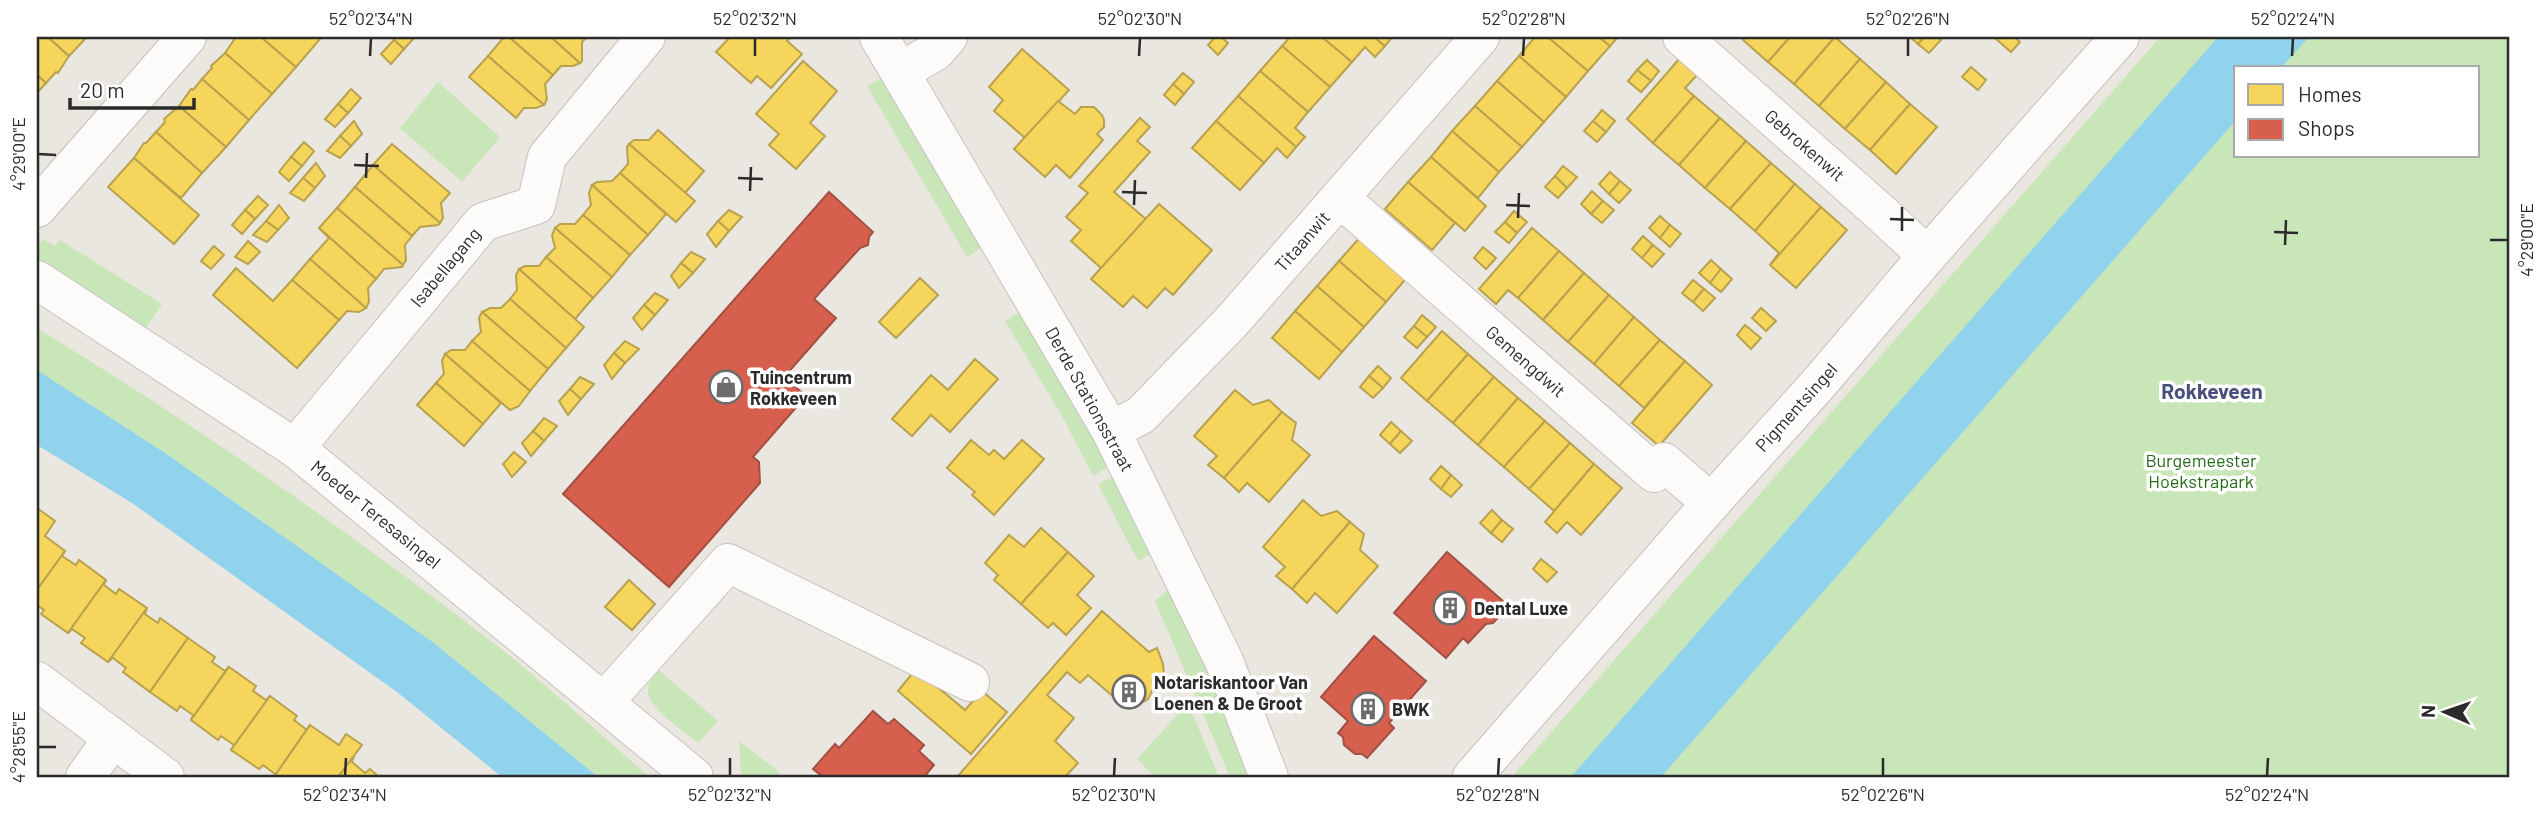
<svg xmlns="http://www.w3.org/2000/svg" width="2546" height="814" viewBox="0 0 2546 814" font-family="Barlow,sans-serif">
<rect width="100%" height="100%" fill="#eae6e0"/>
<!-- green -->
<g fill="#c9e6b8" fill-rule="evenodd">
<path d="M2160,37h349v740h-997zM2236,68h242v88h-242z"/>
<path d="M884,77l100,169 -17,11 -100,-171z"/>
<path d="M438,82l62,55 -38,45 -62,-54z"/>
<path d="M43,239l12,7 5,-6 102,64 -16,24 -109,-69v-11z"/>
<path d="M1022,311l88,155 -17,10 -31,-60 -57,-95z"/>
<path d="M37,328c158,97 312,203 459,317 53,42 103,88 153,132h-51l-164,-134 -269,-190 -128,-83z"/>
<path d="M1115,475l40,77 -17,9 -40,-77z"/>
<path d="M1171,587l80,190h-21l-75,-176z"/>
<path d="M659,670l59,51 -20,22c-14,-12 -58,-40 -49,-59 2,-5 7,-10 10,-14z"/>
<path d="M1188,703l31,74h-64l-18,-18z"/>
<path d="M739,741l41,32 -4,4h-35z"/>
</g>
<!-- water -->
<g fill="#91d2ed">
<path d="M2218,37h91l-28,31h-45v52l-575,657h-90z"/>
<path d="M37,370l128,83 269,190 164,134h-96l-105,-85 -265,-189 -95,-58z"/>
</g>
<!-- homes -->
<g fill="#f6d55c" stroke="#b9a24d" stroke-width="2">
<path d="M37,37h11l21,19 -11,17 -2,-1 -10,11 -9,-8z"/>
<path d="M48,37h39l-18,19z"/>
<path d="M236,37h25l35,30 -24,27 -47,-41z"/>
<path d="M261,37h56l3,2 -24,28z"/>
<path d="M396,37h19l-11,12 -10,-9z"/>
<path d="M504,37h5l44,38 -8,9 2,15 -3,6 -56,-49z"/>
<path d="M509,37h42l29,26 -7,3h-12l-8,9z"/>
<path d="M551,37h36l-5,5v19l-2,2z"/>
<path d="M730,37h61l-4,4 15,13 -31,34 -14,-12 -6,7 -35,-31z"/>
<path d="M1215,37h6l7,6 -10,12 -10,-10z"/>
<path d="M1290,37h32l30,25 -22,25 -48,-41z"/>
<path d="M1322,37h52l11,9 -10,11 -10,-10 -13,15z"/>
<path d="M1374,37h18l-7,9z"/>
<path d="M1535,37h13l40,34 -22,26 -47,-41z"/>
<path d="M1548,37h51l11,9 -22,25z"/>
<path d="M1599,37h19l-8,9z"/>
<path d="M1746,37h44l-22,25 -25,-22z"/>
<path d="M1790,37h45l-41,47 -26,-22z"/>
<path d="M1835,37l25,22 -41,47 -25,-22z"/>
<path d="M1910,37h14l-6,7z"/>
<path d="M1924,37h13l4,3 -12,13 -11,-9z"/>
<path d="M1998,37h16l6,5 -9,10 -15,-13z"/>
<path d="M394,40l10,9 -13,15 -10,-10z"/>
<path d="M1282,46l48,41 -22,25 -48,-41z"/>
<path d="M1022,49l47,41 -44,48 -31,-27 9,-11 -14,-13z"/>
<path d="M225,53l47,41 -23,26 -47,-41 10,-11 -1,-2z"/>
<path d="M488,56l56,49 -8,3h-12l-8,10 -47,-41z"/>
<path d="M1519,56l47,41 -22,25 -47,-41z"/>
<path d="M1680,58l18,16 -13,14 9,8 -41,47 -26,-24z"/>
<path d="M1860,59l26,23 -41,47 -26,-23z"/>
<path d="M1647,60l12,11 -8,10 -14,-11z"/>
<path d="M803,61l34,30 -27,32 15,13 -29,33 -27,-24 10,-11 -23,-20z"/>
<path d="M1971,67l15,13 -8,10 -16,-13z"/>
<path d="M1637,70l14,11 -10,11 -13,-11z"/>
<path d="M1260,71l48,41 -13,16 10,9 -9,10 -58,-51z"/>
<path d="M1183,73l11,9 -10,12 -11,-10z"/>
<path d="M37,75l9,8 -9,10z"/>
<path d="M202,79l47,41 -23,27 -47,-41 12,-17 2,1z"/>
<path d="M1497,81l47,41 -22,25 -47,-41z"/>
<path d="M1886,82l24,22 -40,46 -25,-21z"/>
<path d="M1173,84l11,10 -9,11 -11,-10z"/>
<path d="M351,89l10,9 -13,15 -10,-9z"/>
<path d="M1238,96l58,51 -9,11 -10,-10 -13,15 -48,-42z"/>
<path d="M1694,96l26,22 -41,47 -26,-22z"/>
<path d="M1058,101l17,13 6,-7h13l8,8 2,5v7l-7,7 6,6 -33,38 -14,-13 -11,12 -31,-28z"/>
<path d="M338,104l10,9 -13,14 -10,-8z"/>
<path d="M1910,104l27,23 -41,47 -26,-24z"/>
<path d="M179,106l47,41 -24,26 -46,-41 9,-10 -1,-3z"/>
<path d="M1475,106l47,41 -23,25 -47,-41z"/>
<path d="M1602,110l13,11 -9,11 -13,-11z"/>
<path d="M1140,118l10,9 -13,14 13,11 -36,40 32,27 -44,50 -31,-28 10,-11 -15,-13 22,-24 -9,-7z"/>
<path d="M1720,118l26,23 -41,47 -26,-23z"/>
<path d="M354,121l8,13 -11,12 -11,-10z"/>
<path d="M1216,121l48,42 -24,27 -48,-42z"/>
<path d="M1593,121l13,11 -9,10 -13,-11z"/>
<path d="M658,130l46,41 -19,22 -56,-49 5,-4h15z"/>
<path d="M1452,131l47,41 -21,26 -47,-41z"/>
<path d="M156,132l46,41 -21,25 -47,-40 10,-15h2z"/>
<path d="M340,136l11,10 -11,12 -13,-7z"/>
<path d="M1746,141l25,22 -41,46 -25,-21z"/>
<path d="M304,142l10,9 -12,15 -11,-9z"/>
<path d="M392,144l58,49 -9,10 2,15 -3,5 -67,-58z"/>
<path d="M629,144l66,57 -19,21 -56,-49 8,-9 -1,-17z"/>
<path d="M291,157l11,9 -13,15 -10,-9z"/>
<path d="M1431,157l55,49 -21,25 -57,-49z"/>
<path d="M134,158l65,57 -25,29 -66,-57z"/>
<path d="M316,163l9,13 -10,12 -12,-10z"/>
<path d="M1771,163l24,21 -40,47 -25,-22z"/>
<path d="M373,165l67,58 -2,2 -18,2 -8,9 -57,-49z"/>
<path d="M1563,166l14,11 -10,11 -12,-12z"/>
<path d="M1610,172l10,9 -11,13 -10,-10z"/>
<path d="M620,173l46,41 -18,21 -56,-50 5,-3 15,-1z"/>
<path d="M1555,176l12,12 -9,10 -13,-11z"/>
<path d="M303,178l12,10 -11,13 -14,-8z"/>
<path d="M1620,181l11,9 -12,13 -10,-9z"/>
<path d="M1408,182l47,41 -23,27 -47,-41z"/>
<path d="M1795,184l26,23 -51,58 9,-12 -24,-22z"/>
<path d="M592,185l56,50 -18,20 -47,-40 8,-10 -2,-12z"/>
<path d="M355,187l57,49 -7,9 1,15 -3,5 -66,-57z"/>
<path d="M1592,191l11,10 -12,13 -10,-10z"/>
<path d="M258,196l10,9 -13,14 -10,-9z"/>
<path d="M1603,201l11,9 -12,13 -11,-9z"/>
<path d="M1159,204l53,46 -39,45 -8,-7 -18,20 -14,-12 -10,11 -32,-28z"/>
<path d="M279,205l10,13 -11,12 -12,-9z"/>
<path d="M1821,207l26,23 -51,58 -26,-23z"/>
<path d="M337,208l66,57 -1,2 -18,2 -8,10 -57,-51z"/>
<path d="M245,210l10,9 -13,15 -10,-9z"/>
<path d="M729,210l13,7 -13,14 -11,-10z"/>
<path d="M1514,211l13,11 -10,11 -12,-11z"/>
<path d="M583,215l47,40 -18,22 -57,-49 5,-4h15z"/>
<path d="M1660,216l10,9 -10,13 -11,-10z"/>
<path d="M266,221l12,9 -11,12 -14,-7z"/>
<path d="M718,221l11,10 -13,16 -9,-13z"/>
<path d="M1505,222l12,11 -8,10 -14,-11z"/>
<path d="M1670,225l11,9 -11,13 -10,-9z"/>
<path d="M319,228l57,51 -8,9 1,14 -3,6 -56,-49 19,-21z"/>
<path d="M555,228l57,49 -19,21 -47,-41 9,-9 -3,-13z"/>
<path d="M1532,228l27,23 -41,47 -10,-8 -12,14 -17,-15z"/>
<path d="M1362,235l47,40 -23,27 -47,-41z"/>
<path d="M1643,236l10,9 -11,13 -10,-9z"/>
<path d="M248,241l12,11 -12,12 -13,-7z"/>
<path d="M1653,245l11,9 -12,13 -10,-9z"/>
<path d="M214,246l10,9 -13,14 -10,-8z"/>
<path d="M1483,247l13,11 -10,11 -12,-11z"/>
<path d="M1559,251l25,22 -41,47 -25,-22z"/>
<path d="M691,252l14,7 -12,14 -12,-10z"/>
<path d="M546,257l47,41 -18,21 -56,-50 6,-3h14z"/>
<path d="M310,259l56,49 -7,4 -12,-1 -8,9 -47,-40z"/>
<path d="M1711,260l10,9 -11,14 -11,-10z"/>
<path d="M1339,261l47,41 -22,25 -47,-41z"/>
<path d="M681,263l12,10 -14,15 -8,-12z"/>
<path d="M236,268l37,33 19,-21 47,40 -42,48 -84,-73z"/>
<path d="M519,269l65,58 -18,21 -56,-49 7,-9 -1,-15z"/>
<path d="M1721,269l11,10 -11,13 -11,-9z"/>
<path d="M1584,273l25,22 -41,47 -25,-22z"/>
<path d="M920,278l18,17 -42,43 -17,-16z"/>
<path d="M1693,280l11,9 -11,13 -11,-9z"/>
<path d="M1317,286l47,41 -22,25 -47,-41z"/>
<path d="M1704,289l11,9 -12,13 -10,-9z"/>
<path d="M655,293l13,7 -13,15 -11,-10z"/>
<path d="M1609,295l25,22 -40,47 -26,-22z"/>
<path d="M510,299l56,49 -18,21 -66,-57 8,-4h11z"/>
<path d="M644,305l11,10 -13,15 -9,-12z"/>
<path d="M1761,308l15,13 -10,10 -14,-13z"/>
<path d="M1295,311l47,41 -23,27 -47,-41z"/>
<path d="M482,312l66,57 -18,22 -58,-50 9,-9 -2,-14z"/>
<path d="M1422,315l14,12 -9,10 -13,-11z"/>
<path d="M1634,317l26,23 -41,46 -25,-22z"/>
<path d="M1745,325l16,13 -10,11 -14,-14z"/>
<path d="M1414,326l13,11 -10,11 -13,-11z"/>
<path d="M1442,331l26,23 -41,47 -26,-23z"/>
<path d="M1660,340l25,21 -41,47 -25,-22z"/>
<path d="M472,341l58,50 -11,15 -9,4 -65,-56 6,-4h14z"/>
<path d="M625,341l14,8 -14,14 -11,-10z"/>
<path d="M614,353l11,10 -13,16 -8,-14z"/>
<path d="M445,354l56,49 -18,21 -47,-41 8,-9 -2,-13z"/>
<path d="M1468,354l26,23 -41,46 -26,-22z"/>
<path d="M975,359l23,20 -48,53 -19,-17 -19,21 -20,-17 39,-44 17,15z"/>
<path d="M1685,361l27,24 -53,61 -27,-23z"/>
<path d="M1378,366l13,12 -8,10 -14,-12z"/>
<path d="M1369,376l14,12 -10,10 -13,-11z"/>
<path d="M580,377l14,7 -13,15 -11,-10z"/>
<path d="M1494,377l24,21 -40,47 -25,-22z"/>
<path d="M436,383l47,41 -19,22 -47,-41z"/>
<path d="M570,389l11,10 -13,16 -9,-14z"/>
<path d="M1235,390l18,15 16,-5 13,12 -58,66 -16,-13 9,-9 -23,-20z"/>
<path d="M1518,398l27,23 -41,46 -26,-22z"/>
<path d="M1282,412l14,11 -4,17 18,15 -41,47 -22,-19 -8,9 -15,-14z"/>
<path d="M544,418l13,8 -13,15 -11,-10z"/>
<path d="M1545,421l25,22 -41,46 -25,-22z"/>
<path d="M1391,422l10,9 -11,13 -10,-9z"/>
<path d="M533,431l11,10 -13,15 -9,-13z"/>
<path d="M1401,431l11,10 -12,12 -10,-9z"/>
<path d="M971,440l18,15 5,-5 10,9 18,-19 22,19 -50,56 -22,-20 3,-3 -28,-24z"/>
<path d="M1570,443l24,21 -40,47 -25,-22z"/>
<path d="M514,452l12,10 -14,15 -9,-13z"/>
<path d="M1594,464l28,24 -41,47 -14,-13 -10,11 -12,-11z"/>
<path d="M1441,466l10,9 -10,14 -11,-10z"/>
<path d="M1451,475l11,10 -11,12 -10,-8z"/>
<path d="M1303,500l18,16 16,-5 13,11 -58,67 -16,-13 9,-9 -22,-20z"/>
<path d="M37,508l18,13 -10,15 20,15 -28,39z"/>
<path d="M1492,510l10,10 -11,13 -11,-10z"/>
<path d="M1502,520l11,9 -11,13 -11,-9z"/>
<path d="M1350,522l14,12 -4,16 18,16 -41,47 -22,-20 -8,10 -15,-14z"/>
<path d="M1041,528l27,24 -47,52 -27,-24 4,-5 -13,-12 24,-28 15,12z"/>
<path d="M65,551l-3,5 14,9 3,-5 27,20 -38,53 -27,-19 3,-4 -7,-5v-15z"/>
<path d="M1068,552l26,24 -17,19 14,13 -25,27 -13,-12 -5,5 -27,-24z"/>
<path d="M1541,559l16,13 -10,10 -14,-13z"/>
<path d="M106,580l-2,5 12,9 3,-5 28,19 -39,54 -27,-19 4,-5 -13,-9 -4,4z"/>
<path d="M629,580l26,24 -23,26 -27,-23z"/>
<path d="M147,608l-2,6 13,9 2,-5 28,20 -38,54 -27,-20 3,-4 -13,-10 -5,4z"/>
<path d="M1102,611l47,41 8,-4 6,16 1,12 -12,3 1,10 -5,10 -10,6 -16,-1 -34,-29 -8,8 -13,-11 -20,23 27,23 -19,23 23,22 -13,14h-108z"/>
<path d="M188,638l27,19 -3,5 13,9 4,-5 -38,54 2,-5 -13,-9 -3,5 -27,-19z"/>
<path d="M229,667l27,19 -3,5 13,9 4,-4 -39,54 3,-5 -13,-9 -3,4 -27,-20z"/>
<path d="M916,669l49,41 17,-19 25,21 -36,42 -73,-63z"/>
<path d="M270,696l27,20 -3,4 13,10 3,-5 -36,52 1,-3 -12,-9 -4,4 -28,-19z"/>
<path d="M310,725l29,20 7,-11 16,11 -24,32h-64z"/>
<path d="M354,756l-2,6 13,11 5,-4 9,8h-41z"/>
</g>
<!-- shops -->
<g fill="#d6604d" stroke="#a35043" stroke-width="2">
<path d="M829,192l44,40 -4,5 -1,8 -8,3 -46,51 22,19 -52,59 22,19 -53,61 6,5 1,21 -91,104 -106,-93z"/>
<path d="M1447,552l57,50 -1,10 -10,11 -7,1 -18,19 -5,-5 -17,20 -52,-45z"/>
<path d="M1374,636l52,45 -37,42 5,5 -27,30 -5,-4h-7l-11,-9 -1,-8 -5,-4 10,-12 -27,-24z"/>
<path d="M873,711l15,13 6,-5 30,26 -5,6 15,14 -10,12h-101l-10,-8 22,-25 4,4z"/>
</g>
<g fill="none" stroke-linecap="round" stroke-linejoin="round">
<defs>
<g id="minor">
<path d="M879,37l232,394 113,230 45,116"/>
<path d="M1682,37l199,176 46,43"/>
<path d="M900,72l36,-21 12,-14"/>
<path d="M1340,198l314,275 10,-11 47,41"/>
<path d="M37,208l150,-171"/>
<path d="M37,280l258,168 399,329"/>
<path d="M1111,431l30,-16 92,-95 247,-283"/>
<path d="M295,448l188,-226 53,-17 11,-48 99,-120"/>
<path d="M37,681l128,96"/>
<path d="M604,702l124,-139 242,119"/>
<path d="M85,777l28,-39"/>
<path d="M1472,777l239,-274 109,-121 107,-126 193,-219"/>
</g>
</defs>
<!-- minor casing -->
<use href="#minor" stroke="#c3c2c1" stroke-width="40"/>
<!-- minor -->
<use href="#minor" stroke="#fcfbfa" stroke-width="38"/>
</g>
<!-- ticks -->
<path fill="none" stroke="#2b2b2b" stroke-width="2.5" d="M370,56l1,-18M755,56v-18M1139,56l1,-18M1523,56l1,-18M1908,56v-18M2292,56l1,-18M38,154l18,1M354,165l25,1M366,178l1,-25M738,178l25,1M750,191l1,-24M1122,192l25,1M1134,205l1,-25M1506,205l24,1M1518,218l1,-25M1890,219l24,1M1902,231v-24M2274,232l24,1M2490,240h18M2285,245l1,-25M38,747h18M345,776l1,-18M730,776v-18M1114,776l1,-18M1498,776l1,-18M1883,776v-18M2267,776l1,-18"/>
<!-- icons -->
<defs>
<symbol id="shop-ring" viewBox="-11 -11 22 22"><circle r="9.5" fill="#fff" stroke="#6e6c6a" stroke-width="1.5"/><path d="M-5-2.5h2.3a2.7 3.5 0 0 1 5.4 0H5L5.5 6h-11ZM-1.5-2.5h3a1.5 2.3 0 0 0-3 0Z" fill="#6e6c6a"/></symbol>
<symbol id="building-ring" viewBox="-11 -11 22 22"><circle r="9.5" fill="#fff" stroke="#6e6c6a" stroke-width="1.5"/><path d="M-4-6H4V6H1V3H-1V6H-4ZM-2.5-4.3h1.7v1.8h-1.7ZM.8-4.3h1.7v1.8H.8ZM-2.5-1h1.7V.8h-1.7ZM.8-1h1.7V.8H.8Z" fill="#6e6c6a"/></symbol>
</defs>
<g fill-rule="evenodd">
<use href="#shop-ring" x="707" y="368" width="38" height="38"/>
<use href="#building-ring" x="1431" y="589" width="38" height="38"/>
<use href="#building-ring" x="1110" y="673" width="38" height="38"/>
<use href="#building-ring" x="1349" y="690" width="38" height="38"/>
</g>
<g text-anchor="middle" dominant-baseline="central" stroke-width="7" stroke-linejoin="round" paint-order="stroke">
<!-- street labels -->
<g font-size="18" fill="#2b2b2b" stroke="#fff">
<text transform="translate(1805 145) rotate(41)">Gebrokenwit</text>
<text transform="translate(1302 241) rotate(-49)">Titaanwit</text>
<text transform="translate(445 267) rotate(-50)">Isabellagang</text>
<text transform="translate(1526 361) rotate(41)">Gemengdwit</text>
<text transform="translate(1090 399) rotate(61)">Derde Stationsstraat</text>
<text transform="translate(1796 407) rotate(-48)">Pigmentsingel</text>
<text transform="translate(376 514) rotate(39)">Moeder Teresasingel</text>
</g>
<!-- poi labels -->
<g font-size="18" font-weight="bold" fill="#2b2b2b" stroke="#fff" text-anchor="start">
<text x="750" y="377">Tuincentrum<tspan x="750" dy="21">Rokkeveen</tspan></text>
<text x="1474" y="608">Dental Luxe</text>
<text x="1154" y="682">Notariskantoor Van<tspan x="1154" dy="21">Loenen &amp; De Groot</tspan></text>
<text x="1392" y="709">BWK</text>
</g>
<!-- park labels -->
<g font-size="18" fill="#256c17" stroke="#fff">
<text x="2201" y="460">Burgemeester<tspan x="2201" dy="21">Hoekstrapark</tspan></text>
</g>
<!-- quarter labels -->
<g font-size="21" font-weight="bold" fill="#49507e" stroke="#fff">
<text x="2212" y="390">Rokkeveen</text>
</g>
</g>
<!-- border -->
<rect width="2546" height="814" fill="none" stroke="#ffffff" stroke-width="77"/>
<!-- legend -->
<rect x="2234" y="66" width="245" height="91" fill="#ffffff" stroke="#aaaaaa" stroke-width="2"/>
<rect x="2248" y="84" width="35" height="21" fill="#f6d55c" stroke="#aaaaaa" stroke-width="2"/>
<text x="2298" y="102" font-size="21" fill="#2b2b2b">Homes</text>
<rect x="2248" y="119" width="35" height="21" fill="#d6604d" stroke="#aaaaaa" stroke-width="2"/>
<text x="2298" y="136" font-size="21" fill="#2b2b2b">Shops</text>
<!-- north arrow -->
<g transform="translate(2445 712) rotate(272)" stroke="#ffffff" stroke-width="5" paint-order="stroke">
<path d="M0-5L12 26L0 18L-12 26Z" fill="#2b2b2b"/>
<text y="-10" font-size="19" font-weight="bold" text-anchor="middle" fill="#2b2b2b">N</text>
</g>
<!-- scale -->
<path d="M70 98v10h124v-10" fill="none" stroke="#2b2b2b" stroke-width="3.5"/>
<text x="80" y="98" font-size="21" fill="#2b2b2b" stroke="#ffffff" stroke-width="5" paint-order="stroke">20 m</text>
<rect x="38" y="38" width="2470" height="738" fill="none" stroke="#2b2b2b" stroke-width="2.5"/>
<g font-size="18" text-anchor="middle" fill="#2b2b2b">
<text x="371" y="25">52°02'34"N</text>
<text x="755" y="25">52°02'32"N</text>
<text x="1140" y="25">52°02'30"N</text>
<text x="1524" y="25">52°02'28"N</text>
<text x="1908" y="25">52°02'26"N</text>
<text x="2293" y="25">52°02'24"N</text>
<text transform="translate(19 154) rotate(-90)" y="6">4°29'00"E</text>
<text transform="translate(2527 240) rotate(-90)" y="6">4°29'00"E</text>
<text transform="translate(19 747) rotate(-90)" y="6">4°28'55"E</text>
<text x="345" y="801">52°02'34"N</text>
<text x="730" y="801">52°02'32"N</text>
<text x="1114" y="801">52°02'30"N</text>
<text x="1498" y="801">52°02'28"N</text>
<text x="1883" y="801">52°02'26"N</text>
<text x="2267" y="801">52°02'24"N</text>
</g>
</svg>
